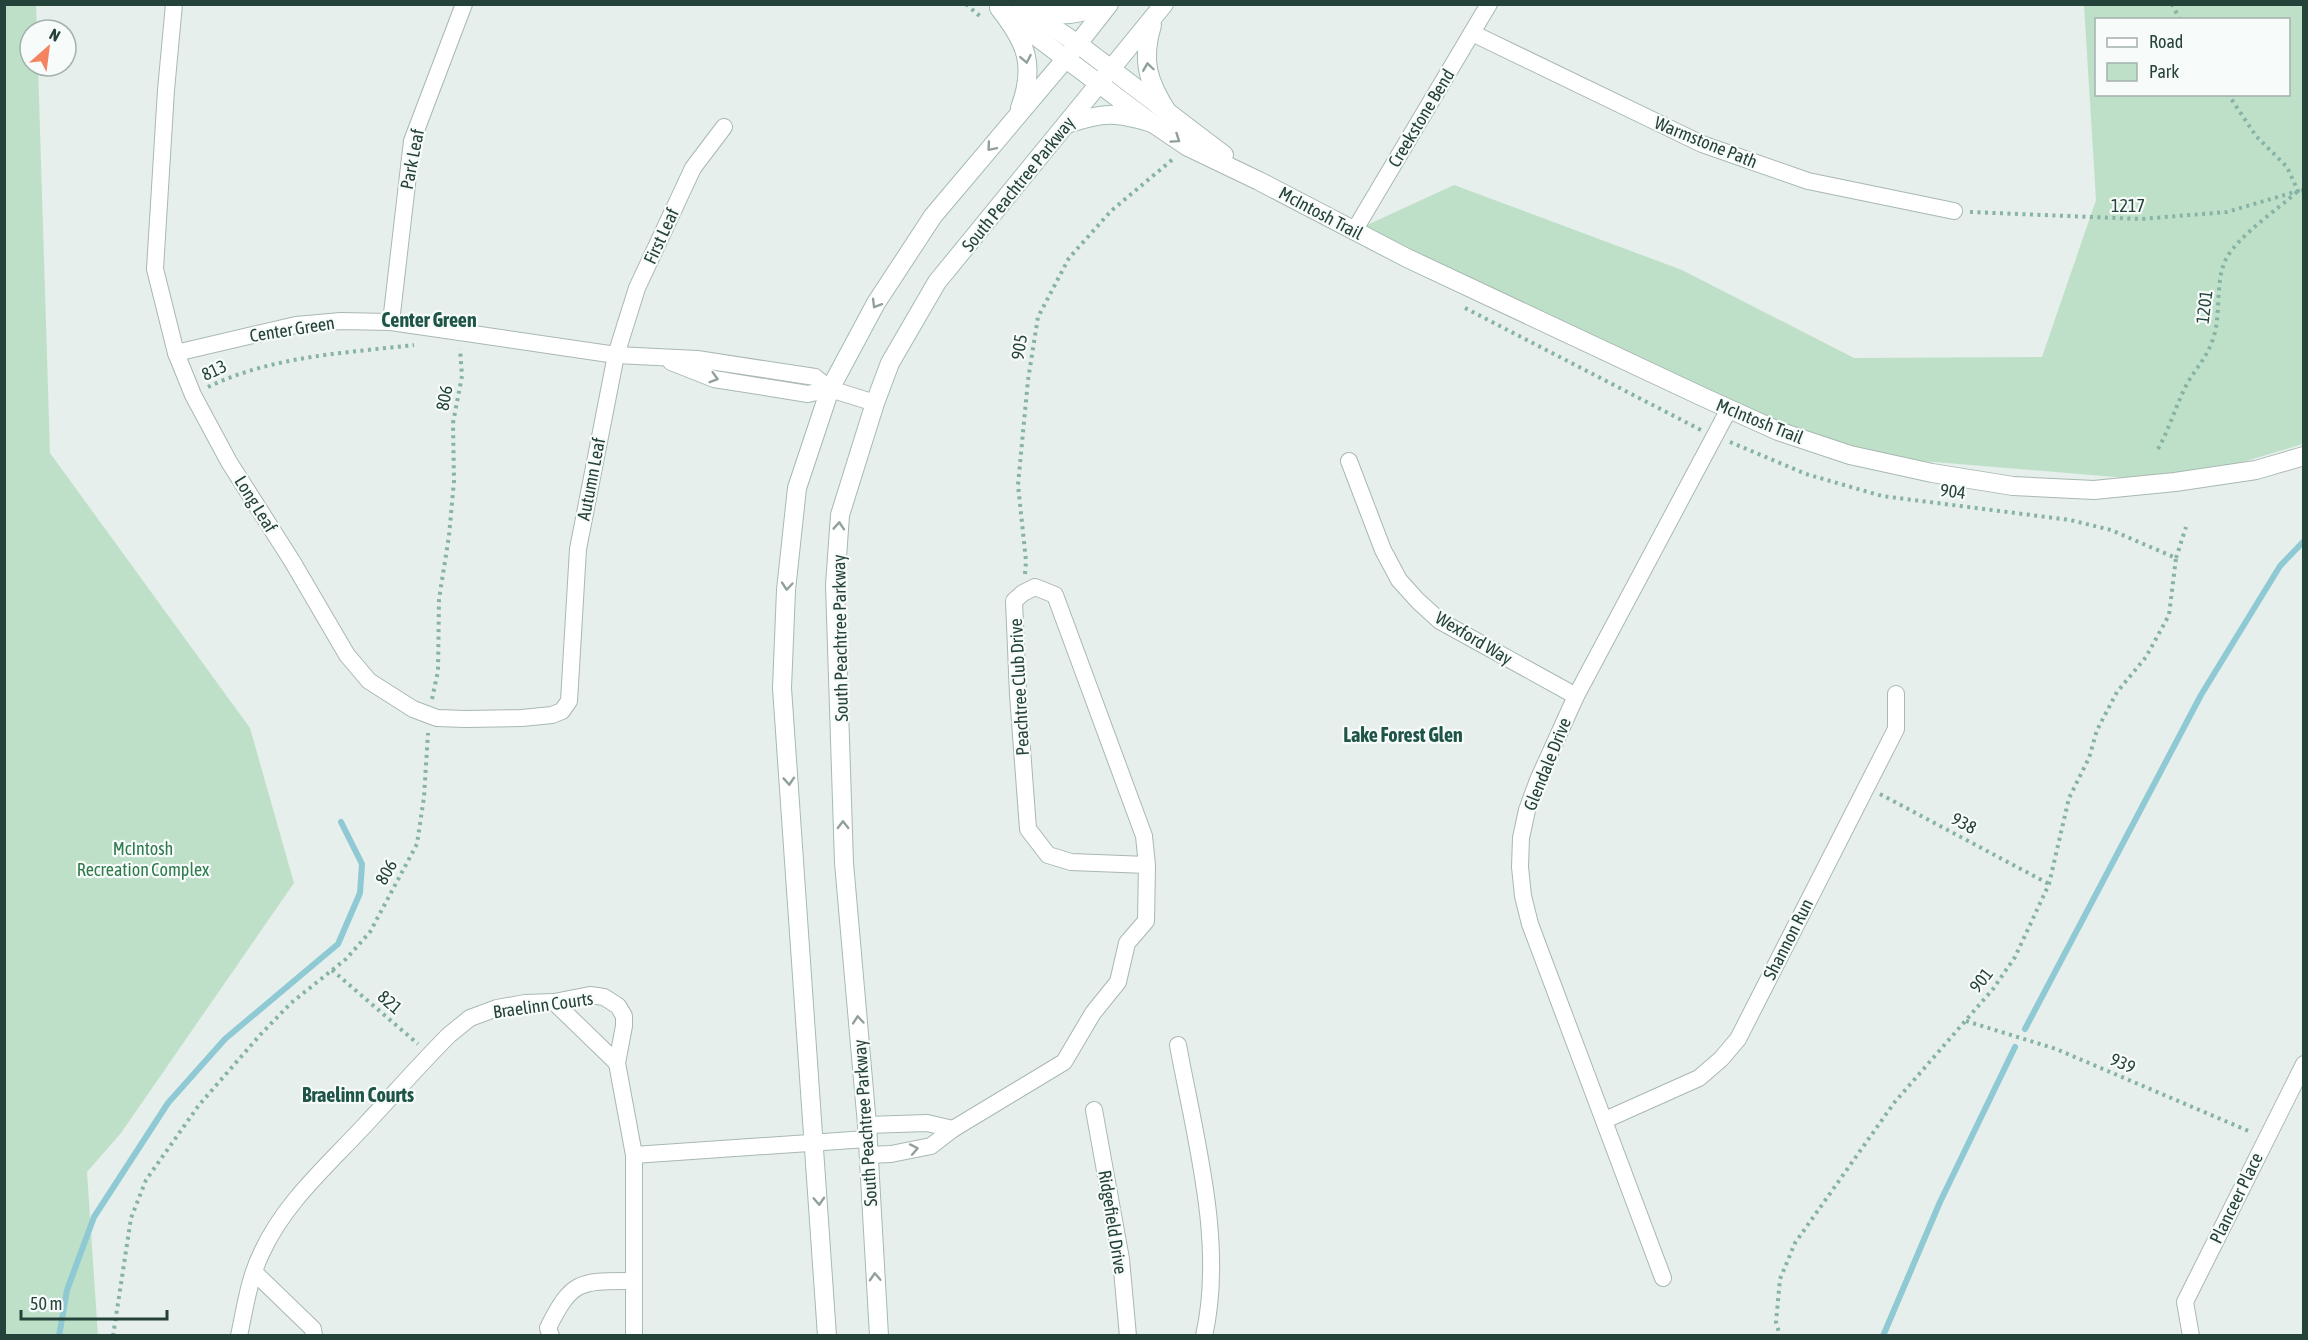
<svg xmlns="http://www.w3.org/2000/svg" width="2308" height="1340" viewBox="0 0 2308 1340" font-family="'Asap Condensed',sans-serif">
<rect width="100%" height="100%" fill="#e6efeb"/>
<!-- green -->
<g fill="#bfe0c8" fill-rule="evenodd">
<path d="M36,5l1,25h-7v36h8l12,387 200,275 44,155 -173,250 -34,39 11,164 -94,-1v-1330z"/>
<path d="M2084,5h219v439l-128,38 -325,-27 -496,-224 100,-46 228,85 172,88 188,-1 54,-157zM2096,20h192v74h-192z"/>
</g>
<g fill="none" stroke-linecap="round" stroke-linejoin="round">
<!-- stream -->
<g stroke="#8ec9d4" stroke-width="6">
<path d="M2025,1029l176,-334 79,-129 24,-25"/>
<path d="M59,1336l8,-46 27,-73 74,-114 57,-64 113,-95 22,-51 2,-29 -21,-42"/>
<path d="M1883,1336l57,-134 75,-155"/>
</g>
<defs>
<g id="minor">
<path d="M174,4l-8,86 -11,179 21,84 17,42 36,67 63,99 55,94 22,26 44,28 24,9 29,1 56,-1 30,-3 10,-4 7,-10 9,-152 38,-194 21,-67 56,-120 31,-41"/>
<path d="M1472,33l230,111 106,37 146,30"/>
<path d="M1354,231l135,-227"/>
<path d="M391,322l21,-181 52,-137"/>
<path d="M176,353l120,-28 45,-4 50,1 225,33 81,4 118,18 15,12 45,14"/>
<path d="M671,362l43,17 94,15 22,-5"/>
<path d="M1349,461l34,89 16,30 19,21 22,20 136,75"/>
<path d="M554,1002l63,61"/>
<path d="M1178,1045c17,93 47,198 26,291"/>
<path d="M1094,1110l27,149 7,77"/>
<path d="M1605,1120l94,-42 22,-19 17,-20 158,-310v-35"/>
<path d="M867,1125l60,-2 26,6"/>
<path d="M634,1155l233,-16"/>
<path d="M868,1155l23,-1 40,-8 22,-17 111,-67 29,-49 25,-31 9,-39 19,-22 1,-56 -76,-3 -23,-7 -20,-26 -10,-134 -4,-94 9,-8 12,-6 20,8 89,241 3,29"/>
<path d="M254,1272l59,57 1,7"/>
<path d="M1663,1278l-133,-354 -7,-28 -3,-29 1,-29 6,-28 11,-30 38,-84 153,-287"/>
<path d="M239,1336c6,-28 10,-58 23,-84 23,-50 66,-87 103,-127 28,-30 55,-61 84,-90l21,-17 27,-10 28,-5 29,-1 36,-7 14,2 14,9 6,10v10l-7,37 17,92v181"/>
<path d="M551,1336l-3,-8c24,-49 33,-47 85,-47"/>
<path d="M2191,1336l-6,-34 119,-238"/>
</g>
<g id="tertiary">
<path d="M1024,8l54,36 146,111"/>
<path d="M1005,13l137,103 46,31 71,34 148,77 296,139 75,34 72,24 82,18 81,13 81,4 81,-8 81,-12 48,-14"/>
</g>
<g id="secondary">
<path d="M1020,4c28,15 56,13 84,0"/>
<path d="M999,8c27,34 37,57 21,100"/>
<path d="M1152,25c-11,36 -4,57 16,88"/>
<path d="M1067,124c37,-12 48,-12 85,-1"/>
<path d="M827,1336l-45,-648 4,-98 11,-102 33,-99 46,-86 57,-87 140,-166 36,-46"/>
<path d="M879,1336l-12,-211 -23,-262 -9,-278 5,-70 35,-112 15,-40 47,-81 227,-278"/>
</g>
</defs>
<!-- minor casing -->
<use href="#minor" stroke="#a8b8b2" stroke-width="18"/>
<!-- tertiary casing -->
<use href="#tertiary" stroke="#a8b8b2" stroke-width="20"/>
<!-- secondary casing -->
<use href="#secondary" stroke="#a4bbb3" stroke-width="20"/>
<!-- path -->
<g stroke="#86b3a5" stroke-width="4" stroke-dasharray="3 4.5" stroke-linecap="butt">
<path d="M966,4l16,14"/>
<path d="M2172,4l8,16"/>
<path d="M1970,212l171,7 86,-7 71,-21 -11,-24 -31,-31 -28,-42"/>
<path d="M1465,308l236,122"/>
<path d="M208,387c64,-31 137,-34 206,-42"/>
<path d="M1730,442l76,32 76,22 188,24 41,10 65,28 -7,57 -23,42 -29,35 -20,38 -8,28 -20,40 -20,86 -34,73 -22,32 -99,114 -99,140 -15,36 -4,43 4,14"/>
<path d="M2158,449c12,-21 18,-45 30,-67 9,-15 19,-25 25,-43 9,-26 1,-58 14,-82 15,-24 50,-47 71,-66l6,-1"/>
<path d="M2176,558l10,-31"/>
<path d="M1025,574l1,-13 -8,-76 10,-105 10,-63 31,-59 42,-47 62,-52"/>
<path d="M432,699l6,-28 1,-72 10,-63 5,-55 -1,-58 9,-47 -2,-27"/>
<path d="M1880,794l169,90"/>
<path d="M332,970l86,74"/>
<path d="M1966,1021l90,28 195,83"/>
<path d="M113,1336l18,-118 15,-38 53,-75 61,-70 31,-32 55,-44 24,-27 47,-88 7,-47 4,-64"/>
</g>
<!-- minor -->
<use href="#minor" stroke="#fff" stroke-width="16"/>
<!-- tertiary -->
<use href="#tertiary" stroke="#fff" stroke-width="18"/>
<!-- secondary -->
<use href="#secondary" stroke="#fff" stroke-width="18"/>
</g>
<!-- one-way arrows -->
<defs><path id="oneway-chevron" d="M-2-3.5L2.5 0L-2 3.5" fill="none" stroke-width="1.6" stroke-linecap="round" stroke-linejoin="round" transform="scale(1.5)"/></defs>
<g stroke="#92a09c">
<use href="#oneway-chevron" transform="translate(1026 59) rotate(79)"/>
<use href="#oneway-chevron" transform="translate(1148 67) rotate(-98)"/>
<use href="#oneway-chevron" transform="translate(1176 139) rotate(34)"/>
<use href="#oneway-chevron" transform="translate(991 147) rotate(130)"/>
<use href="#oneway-chevron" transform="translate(876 304) rotate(121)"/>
<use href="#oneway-chevron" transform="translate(714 378) rotate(16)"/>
<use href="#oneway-chevron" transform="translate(839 526) rotate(-86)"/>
<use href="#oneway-chevron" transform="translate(787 586) rotate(95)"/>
<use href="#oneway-chevron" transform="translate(789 781) rotate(86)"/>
<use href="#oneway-chevron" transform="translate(843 825) rotate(-91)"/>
<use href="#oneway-chevron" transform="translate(858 1020) rotate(-95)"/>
<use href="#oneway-chevron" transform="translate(914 1149) rotate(-11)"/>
<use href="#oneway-chevron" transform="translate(819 1201) rotate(87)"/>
<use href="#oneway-chevron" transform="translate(875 1277) rotate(-93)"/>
</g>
<g text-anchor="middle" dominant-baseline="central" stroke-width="4.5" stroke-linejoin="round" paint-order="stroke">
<!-- street labels -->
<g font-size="18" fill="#24423a" stroke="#f7fbf9">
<text transform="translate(1421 118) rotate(-59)">Creekstone Bend</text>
<text transform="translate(1706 142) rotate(22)">Warmstone Path</text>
<text transform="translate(412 159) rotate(-79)">Park Leaf</text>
<text transform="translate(1018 184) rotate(-51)">South Peachtree Parkway</text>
<text x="2128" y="205">1217</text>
<text transform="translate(1321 213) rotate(28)">McIntosh Trail</text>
<text transform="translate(661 236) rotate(-65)">First Leaf</text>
<text transform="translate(2204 307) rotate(-83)">1201</text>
<text transform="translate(292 329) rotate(-9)">Center Green</text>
<text transform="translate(1019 347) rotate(-81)">905</text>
<text transform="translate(214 370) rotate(-25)">813</text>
<text transform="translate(444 398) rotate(-80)">806</text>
<text transform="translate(1760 421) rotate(22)">McIntosh Trail</text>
<text transform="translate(591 479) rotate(-79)">Autumn Leaf</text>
<text transform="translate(1953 491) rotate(7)">904</text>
<text transform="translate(256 504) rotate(58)">Long Leaf</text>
<text transform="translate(840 638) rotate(-91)">South Peachtree Parkway</text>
<text transform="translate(1474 638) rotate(31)">Wexford Way</text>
<text transform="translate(1019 687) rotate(-93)">Peachtree Club Drive</text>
<text transform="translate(1547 764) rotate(-68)">Glendale Drive</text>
<text transform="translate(1964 823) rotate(28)">938</text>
<text transform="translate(386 872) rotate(-61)">806</text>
<text transform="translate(1788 939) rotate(-63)">Shannon Run</text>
<text transform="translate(1981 980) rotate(-52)">901</text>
<text transform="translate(390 1002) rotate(41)">821</text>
<text transform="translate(543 1005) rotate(-8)">Braelinn Courts</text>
<text transform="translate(2123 1063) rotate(23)">939</text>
<text transform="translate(865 1123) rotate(-94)">South Peachtree Parkway</text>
<text transform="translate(2236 1198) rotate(-64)">Planceer Place</text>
<text transform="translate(1113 1222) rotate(81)">Ridgefield Drive</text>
</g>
<!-- park labels -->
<g font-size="18" fill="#2d7a4b" stroke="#f7fbf9">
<text x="143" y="848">McIntosh<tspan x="143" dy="21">Recreation Complex</tspan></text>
</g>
<!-- neighbourhood labels -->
<g font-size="20" font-weight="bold" fill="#1f5548" stroke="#f7fbf9">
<text x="429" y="319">Center Green</text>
<text x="1403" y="734">Lake Forest Glen</text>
<text x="358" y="1094">Braelinn Courts</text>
</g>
</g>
<!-- border -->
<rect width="2308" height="1340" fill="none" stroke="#24423a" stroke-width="12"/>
<!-- legend -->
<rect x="2095" y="18" width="195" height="78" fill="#f7fbf9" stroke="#a3b1ad" stroke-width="1.5"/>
<rect x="2107" y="38" width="30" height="9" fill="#ffffff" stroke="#a3b1ad" stroke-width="1.5"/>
<text x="2149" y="48" font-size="18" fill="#24423a">Road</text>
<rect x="2107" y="63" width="30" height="18" fill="#bfe0c8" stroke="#a3b1ad" stroke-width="1.5"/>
<text x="2149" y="78" font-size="18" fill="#24423a">Park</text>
<!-- north arrow -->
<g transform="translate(48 48) rotate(28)"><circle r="28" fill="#f7fbf9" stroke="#a3b1ad" stroke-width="1.5"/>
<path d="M0-4.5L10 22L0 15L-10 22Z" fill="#f4845f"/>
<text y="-9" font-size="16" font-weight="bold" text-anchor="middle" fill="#24423a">N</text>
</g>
<!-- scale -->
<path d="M21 1310v9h146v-9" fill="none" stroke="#24423a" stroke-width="3"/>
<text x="30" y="1310" font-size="18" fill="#24423a" stroke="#f7fbf9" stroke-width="4.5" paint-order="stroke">50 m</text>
</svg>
